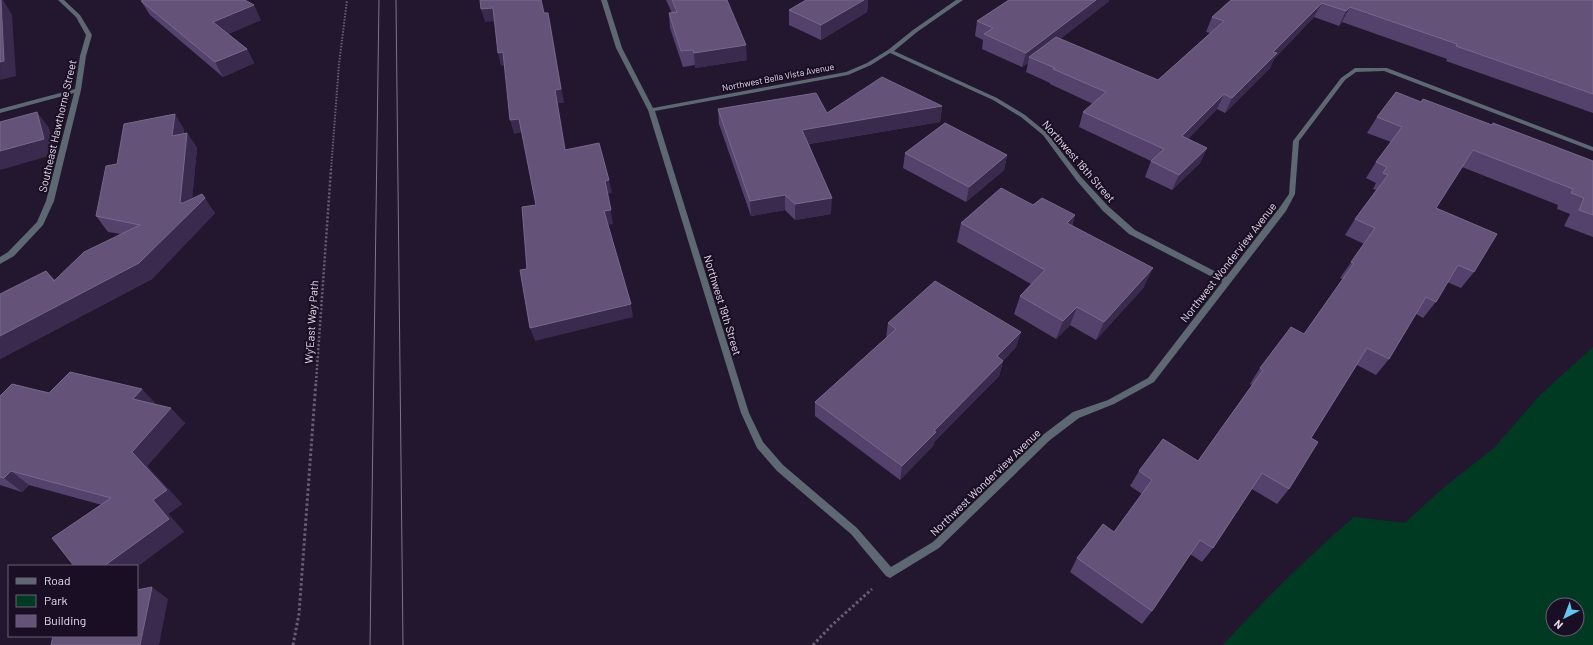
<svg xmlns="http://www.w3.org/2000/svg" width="1593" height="645" viewBox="0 0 1593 645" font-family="Barlow,sans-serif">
<rect width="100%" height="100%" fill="#22172e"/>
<!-- green -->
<path fill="#003a23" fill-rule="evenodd" d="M1593,347v298h-370c41,-45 85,-88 131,-128l51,6 38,-35 51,-40 46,-53zM1553,605h24v24h-24z"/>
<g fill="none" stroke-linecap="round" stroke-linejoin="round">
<!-- path-far2 -->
<path stroke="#685e72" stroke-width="2" stroke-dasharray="1.5 1.5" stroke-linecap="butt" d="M331,170l8,-106 8,-64"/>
<!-- path-far1 -->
<path stroke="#685e72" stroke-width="2.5" stroke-dasharray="2 2" stroke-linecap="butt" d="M316,382l15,-213"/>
<!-- path -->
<g stroke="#685e72" stroke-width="3" stroke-dasharray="2.5 2.5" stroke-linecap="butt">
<path d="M293,645l6,-31 17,-233"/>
<path d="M813,645l18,-19 41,-37"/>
</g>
<!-- minor -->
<g fill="#5d6872" fill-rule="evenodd">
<path d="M58,0h6l16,15 12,20 -6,21 -5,34 -27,111 -11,24 -29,31 -14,8v-7l8,-5 29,-30 9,-21 28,-108 -74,20v-4l75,-20 5,-33 6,-21 -10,-18z"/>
<path d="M601,0h6l15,48 31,60 193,-36 21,-9 21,-13 25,-20 43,-30h7l-46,32 -23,19 103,47 28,17 22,18 34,44 28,30 26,23 91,47 54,-70 9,-13 4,-53 48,-63 14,-10h32l206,79v4l-209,-80 -28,1 -11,8 -46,61 -4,53 -9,17 -132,171 -40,22 -35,14 -29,22 -111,108 -49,30 -4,-2 -35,-42 -74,-63 -20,-23 -16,-35 -93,-303 -32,-62zM890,53l103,47 28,17 22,18 34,46 26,30 26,23 93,48 -74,96 -40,22 -35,12 -29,22 -111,108 -42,25 -34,-39 -74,-63 -20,-23 -14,-29 -94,-302 193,-36 23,-10z"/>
</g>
<!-- tram -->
<g stroke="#7e7588" stroke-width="1">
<path d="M396,0l7,645"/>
<path d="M370,645l9,-645"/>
</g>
</g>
<!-- wall -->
<g fill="#55426c">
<path d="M666,0h61l20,60 -52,8v-3l-12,2 -13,-39 -1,-15h3z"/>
<path d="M806,0h62l-1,12 -46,28 -32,-15v-15z"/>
<path d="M1009,0h100l-1,2 -48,37 98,41 52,-47 -4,-1 6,-15 19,-17h362v113l-147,-52 1,-2 -105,-37 -3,4 -25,-9 -40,42 -4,9 -45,45 -8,-4 -29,30 19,9 -7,15 -28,27 -27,-13 6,-16 -72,-34 4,-15 10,-8 -43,-20v-1l-24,-11 2,-9 -6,4 -40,-18 1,-9 -8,-4 2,-15z"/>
<path d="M141,1l120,19 -33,14 19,15 7,14 -31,14 -73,-62z"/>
<path d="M1421,102l71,23 101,36v76l-29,-11 6,-12 -13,-5 1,-4 -96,-38 -26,41 38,64 -13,16 -14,-6 -11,20 -13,16 -7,-4 -27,45 -13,16 -19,-10 -46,73 -22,51 -12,15 -25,-15 -39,59 -11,14 -12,-8 -38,57 -10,13 -72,-52 7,-14 37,-26 28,-38 -12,-8 9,-15 59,-10 54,-76 -2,-1 10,-16 44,-34 39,-55 -3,-1 24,-34 -19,-9 10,-16 21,-29 -3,-1 3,-6 -10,-5 10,-16 15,-20 -24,-9 10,-16z"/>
<path d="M942,106l-2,16 -131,22 22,70 -36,6 -10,-10 -34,6 -32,-92 -1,-15 109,4z"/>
<path d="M184,129v4h3l10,15 -5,50 23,15 -63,66 -152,80 46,-88 9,9 66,-46 -13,-2 -12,-16 21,-52z"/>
<path d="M905,153l102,2 -3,15 -38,32 -63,-34z"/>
<path d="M1033,205l42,10 -3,11 72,61 -48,53 -26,-15 -14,14 -42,-25 6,-18 11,-12 -74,-42 4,-19z"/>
<path d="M888,323l133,9 -5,15 -13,14 -4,15 -65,66 -1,4 -33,34 -85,-64v-14l71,-64z"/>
<path d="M49,393l107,11h-1l30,19 -38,43 35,38 -14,10 16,18 -82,-27 -73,-20 -7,7 -22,-7v-89z"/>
</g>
<!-- shaded-wall -->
<g fill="#3a2a4d">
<path d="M1,0h2l9,15 4,61 -16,4z"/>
<path d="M864,0h4l-1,12 -46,28v-15z"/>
<path d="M1096,0h13l-1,2 -74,57 -5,-2 -1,6 -6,4 4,-14z"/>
<path d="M1322,3l-8,14 -40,42 -4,9 -45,45 7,-15 41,-46z"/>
<path d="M254,5l7,15 -40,17 -8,-15z"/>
<path d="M1350,7l-8,15 -3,4 7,-15z"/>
<path d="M493,8l4,13 -12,1 -4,-13z"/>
<path d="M548,13l3,13 13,77h-6l10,60 -3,-13 -10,-60z"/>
<path d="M746,45l1,15 -52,8 -1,-15z"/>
<path d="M247,49l7,14 -31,14 -8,-15z"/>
<path d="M503,52l4,13 -6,1 -3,-13z"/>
<path d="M1224,94l-7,15 -42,43 7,-16z"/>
<path d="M942,106l-2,16 -138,23v-15z"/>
<path d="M37,112l12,16 7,26 -56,16v-19z"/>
<path d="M175,114l9,15 -2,22 -10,-15z"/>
<path d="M519,119l4,13 -9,2 -4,-14z"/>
<path d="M187,133l10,15 -6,64 14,-14 10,15 -63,66 -152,80v-23l180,-133z"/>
<path d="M1207,148l-7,15 -28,27 7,-15z"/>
<path d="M1007,155l-3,15 -38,32 3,-15z"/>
<path d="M609,180l3,13 -4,1 5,30 -6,1 -3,-14 1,-30z"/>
<path d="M785,195v15l-34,6 -1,-15z"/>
<path d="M832,198l-1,16 -36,6v-16z"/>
<path d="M1075,215l-6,18 -2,-10z"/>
<path d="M1153,268l-9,19 -48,53 8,-18z"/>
<path d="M631,304l2,13 -98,24 -5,-13z"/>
<path d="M1077,307l-7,18 -14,14 7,-18z"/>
<path d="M1021,332l-5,15 -23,24 4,-15z"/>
<path d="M1003,361l-4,15 -65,66 -1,4 -33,34 2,-14 32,-35z"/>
<path d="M142,389l14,15 -9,9 -14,-14z"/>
<path d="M171,408l14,15 -38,43 35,38 -14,10 16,18 -47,35v-1h-33l28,-114z"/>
<path d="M11,471l18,14 -7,7 -18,-14z"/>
<path d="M152,587l16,12 -9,46h-19z"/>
</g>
<!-- building -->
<g fill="#645279" stroke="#78688b">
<path d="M0,0h1l3,61 -4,1z"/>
<path d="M144,0h101l9,5 -41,17 34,27 -32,13 -74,-61z"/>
<path d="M480,0h61l3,13h4l13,76 -6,1 10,60 34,-7 10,37 -4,1 6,29 -7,1 27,93 -101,24 -10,-58 7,-1 -5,-62 14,-2 -17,-86 -9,1 -7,-68 -5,1 -5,-45 -12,1z"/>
<path d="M672,0h55l19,45 -52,8 -1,-3 -12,1 -12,-38 8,-1z"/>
<path d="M806,0h58l-43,25 -32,-15z"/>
<path d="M1009,0h87l-70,53 -42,-19 9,-6 -16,-7z"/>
<path d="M1231,0h362v94l-137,-48 1,-2 -107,-37 -4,4 -24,-8 -49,49 4,1 -45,45 -8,-4 -42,42 25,12 -28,27 -28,-14 13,-12 -81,-37 23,-20 -53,-23 2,-1 -26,-11 27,-20 102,43 66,-59 -12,-4z"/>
<path d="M882,77l60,29 -140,24 30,68 -37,6 -10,-9 -35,6 -32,-92 98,-16 11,20z"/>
<path d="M1396,92l25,10 2,-3 69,26 1,-2 100,38v54l-14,-5 5,-12 -13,-5 2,-4 -100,-39 -37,58 61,26 -23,38 -16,-7 -22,37 -10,-5 -37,62 -22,-11 -56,90 7,4 -29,47 -27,-16 -49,75 -13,-8 -48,71 -75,-53 26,-34 11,8 38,-52 -13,-9 24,-32 35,22 65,-91 -3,-2 31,-41 13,7 50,-71 -3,-1 24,-34 -20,-9 33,-44 -5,-2 4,-6 -11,-5 26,-35 -25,-10z"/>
<path d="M37,112l7,27 -44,12v-29z"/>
<path d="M175,114l-3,22 15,-3 -7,70h3l19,-9 3,4 -66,65 -139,73v-42l46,-23 8,10 30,-29 56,-27 -44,-9 10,-50 11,-2 7,-40z"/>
<path d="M945,123l62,32 -38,32 -64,-34z"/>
<path d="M1001,188l32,17 9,-7 33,17 -8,8 86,45 -49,54 -27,-15 -14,14 -43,-25 25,-26 -84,-47z"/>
<path d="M935,281l86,51 -24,24 6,5 -69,70 2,1 -34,34 -87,-64 81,-73 -8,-6z"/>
<path d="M70,372l72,17 -9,10 38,9 -39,44 35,38 -14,10 16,19 -65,47h-30l-22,-28 59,-40 -100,-27 -7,7 -4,-1v-81l12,-12 37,9z"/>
<path d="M152,587l-12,58h-89l2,-9h84v-46z"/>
</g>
<g text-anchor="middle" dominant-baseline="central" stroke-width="4" stroke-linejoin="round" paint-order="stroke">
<!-- far-street labels -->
<g font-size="9" fill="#e3dcec" stroke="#190e24">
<text transform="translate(778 77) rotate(-11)">Northwest Bella Vista Avenue</text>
</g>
<!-- street labels -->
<g font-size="11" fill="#e3dcec" stroke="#190e24">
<text transform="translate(57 126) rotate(-77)">Southeast Hawthorne Street</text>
<text transform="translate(1079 161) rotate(49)">Northwest 18th Street</text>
<text transform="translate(1228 262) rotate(-52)">Northwest Wonderview Avenue</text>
<text transform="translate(723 305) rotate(73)">Northwest 19th Street</text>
<text transform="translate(311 322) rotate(-86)">Wy'East Way Path</text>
<text transform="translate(985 482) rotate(-44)">Northwest Wonderview Avenue</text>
</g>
</g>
<!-- legend -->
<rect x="8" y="565" width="130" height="72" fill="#190e24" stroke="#6a6074"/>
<rect x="16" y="578" width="20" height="6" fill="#5d6872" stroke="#6a6074"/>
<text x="44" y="585" font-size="12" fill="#e3dcec">Road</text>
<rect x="16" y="595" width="20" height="12" fill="#003a23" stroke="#6a6074"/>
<text x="44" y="605" font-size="12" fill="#e3dcec">Park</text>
<rect x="16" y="615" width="20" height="12" fill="#645279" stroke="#6a6074"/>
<text x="44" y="625" font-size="12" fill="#e3dcec">Building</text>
<!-- north arrow -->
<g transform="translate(1565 617) rotate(222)"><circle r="19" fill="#190e24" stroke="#6a6074"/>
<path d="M0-3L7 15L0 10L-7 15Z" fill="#65c5ee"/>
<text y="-6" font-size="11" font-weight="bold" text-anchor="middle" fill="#e3dcec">N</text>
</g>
</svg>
